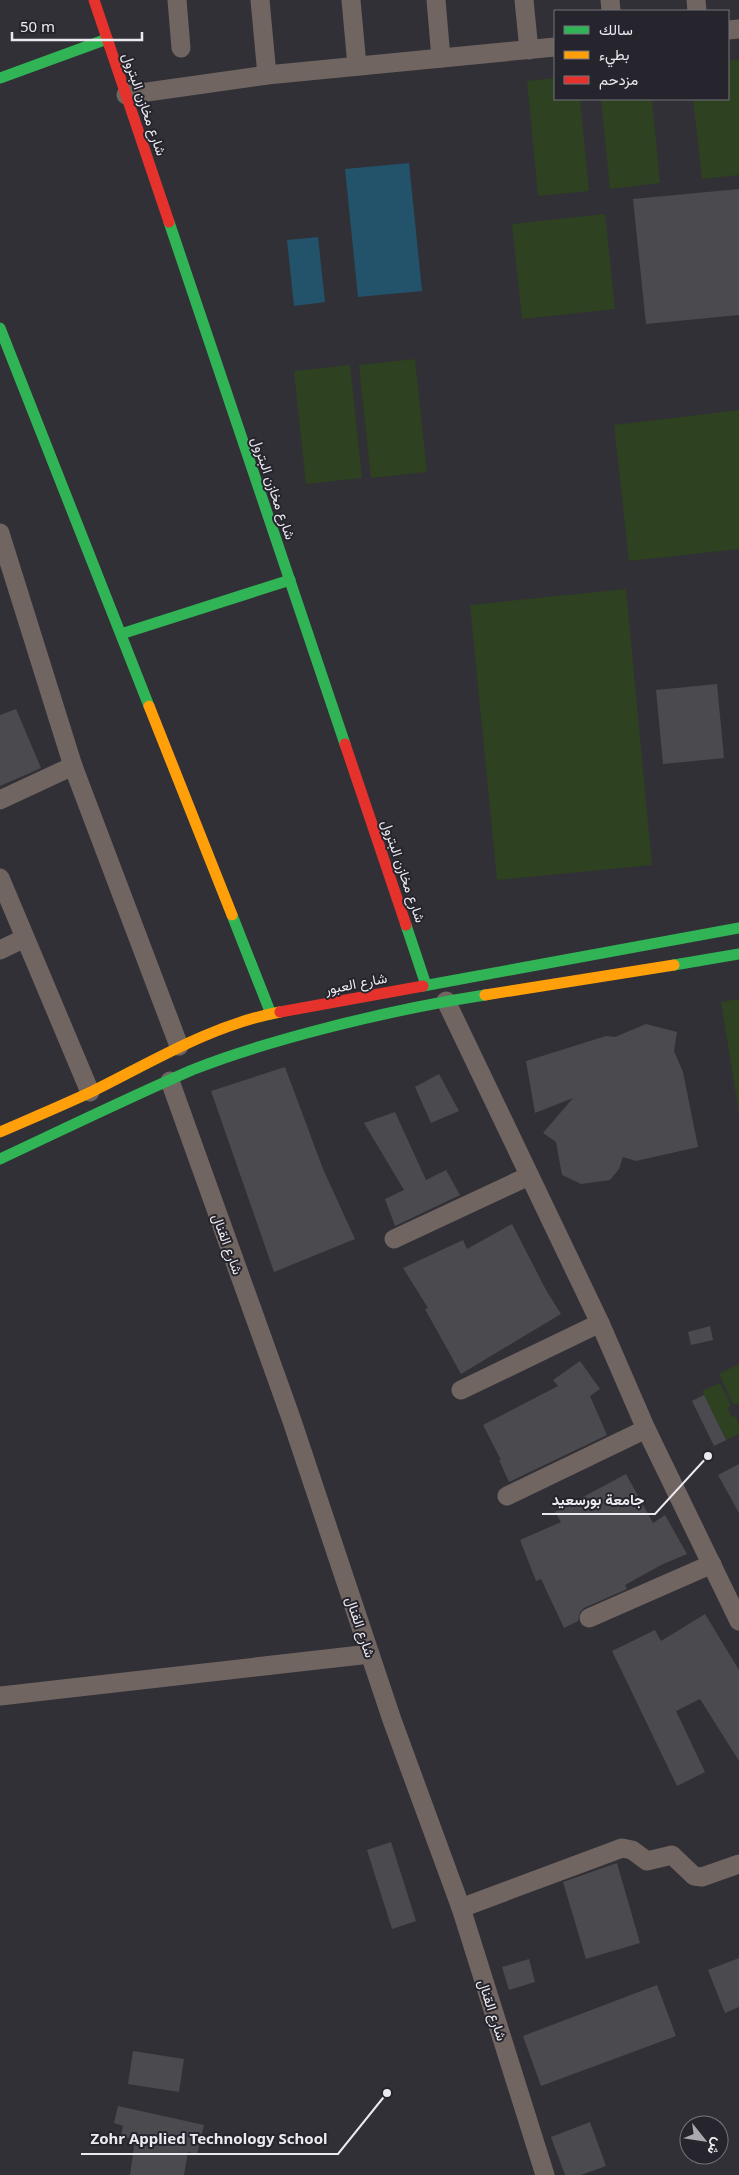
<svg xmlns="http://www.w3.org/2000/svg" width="739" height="2175" viewBox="0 0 739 2175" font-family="'Noto Sans',Vazirmatn,sans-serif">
<rect width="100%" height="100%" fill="#313036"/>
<!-- green -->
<g fill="#2e4120">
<path d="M739,59v116l-37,4 -9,-80h35v-38z"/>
<path d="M555,78v21h25l9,92 -51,5 -11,-115z"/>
<path d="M601,99h51l8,84 -50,6z"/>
<path d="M605,214l10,95 -93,10 -10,-95z"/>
<path d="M415,359l12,113 -56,6 -12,-113z"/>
<path d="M350,365l12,113 -56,6 -12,-113z"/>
<path d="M739,410v139l-110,12 -15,-136z"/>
<path d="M626,589l26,276 -155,15 -27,-275z"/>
<path d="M739,999v115l-18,-112z"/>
<path d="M739,1364v41l-6,-1 -14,-30z"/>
<path d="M720,1383l11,22 -3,4 3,7 5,1 3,9v8l-13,6 -24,-49z"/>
</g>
<!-- water -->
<g fill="#22536a">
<path d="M409,163l13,128 -64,6 -13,-128z"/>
<path d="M318,237l7,65 -31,4 -7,-66z"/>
</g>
<!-- building -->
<g fill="#4b4a4f">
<path d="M739,189v126l-93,9 -13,-125z"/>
<path d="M717,684l7,74 -61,6 -7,-74z"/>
<path d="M16,709l25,59 -41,18v-71z"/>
<path d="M646,1024l31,8 -3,19 9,21 15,75 -62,14 -13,-4 -4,12 -9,11 -29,4 -19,-9 -6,-33 -13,-9 30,-35 -38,15 -9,-52 80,-25 9,1z"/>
<path d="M285,1067l38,102 32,70 -81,33 -63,-181z"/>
<path d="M439,1074l20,37 -28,12 -16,-36z"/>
<path d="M395,1112l31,68 20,-10 14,25 -65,31 -10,-27 19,-9 -40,-67z"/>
<path d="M512,1224l34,66 15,24 -100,60 -36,-65 3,-1 -25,-40 60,-28 4,9z"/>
<path d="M710,1326l3,14 -22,5 -3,-13z"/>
<path d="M580,1361l20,28 -10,7 17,39 -98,47 -10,-22h2l-18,-35 75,-39 -5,-6z"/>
<path d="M704,1395l22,45 -12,6 -22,-45z"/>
<path d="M739,1464v49l-21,-38z"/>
<path d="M626,1474l27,49 12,-8 22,39 -24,10 -38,21 2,4 -43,19 -4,4 -2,9 -14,7 -23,-49 -5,2 -16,-41 41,-18 -6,-10z"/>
<path d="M705,1614l34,56v91l-39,-62 -24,12 29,61 -28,14 -65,-135 43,-21 6,11z"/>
<path d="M391,1842l25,79 -24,8 -25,-79z"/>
<path d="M617,1863l23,80 -54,16 -23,-77z"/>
<path d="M739,1958v49l-14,6 -17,-43z"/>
<path d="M529,1959l6,23 -26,8 -7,-23z"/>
<path d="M657,1985l19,51 -135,50 -18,-50z"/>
<path d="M133,2051l51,8 -5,33 -51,-8z"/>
<path d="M118,2106l86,19 -7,29 -9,-2 -4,23h-54l5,-35 -14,-4 2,-10 -9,-3z"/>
<path d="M590,2122l16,44 -25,9h-16l-14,-38z"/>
</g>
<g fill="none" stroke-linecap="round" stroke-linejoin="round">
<!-- street -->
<g stroke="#716562" stroke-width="19">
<path d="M177,0l4,48"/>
<path d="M260,0l7,75"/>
<path d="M351,0l6,66"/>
<path d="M436,0l5,58"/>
<path d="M524,0l5,50"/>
<path d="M610,0l1,11"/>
<path d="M696,0l1,11"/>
<path d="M728,30l11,-1"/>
<path d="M126,95l141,-20 288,-28"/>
<path d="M0,533l73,233 106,280"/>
<path d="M0,800l73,-34"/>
<path d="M0,878l90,214"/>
<path d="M0,950l25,-12"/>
<path d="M446,1001l154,322 46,106 93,192"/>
<path d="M170,1081l121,337 101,302 69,188 84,267"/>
<path d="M394,1239l135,-63"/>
<path d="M461,1390l139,-67"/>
<path d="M507,1496l139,-67"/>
<path d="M589,1618l123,-54"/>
<path d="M0,1696l370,-42"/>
<path d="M461,1908l161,-60 10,2 15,11 25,-6 22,21 8,1 37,-13"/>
</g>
<!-- fast -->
<g stroke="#30b455" stroke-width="11">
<path d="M0,78l107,-39"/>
<path d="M169,222l176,522"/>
<path d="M0,328l149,378"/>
<path d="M121,634l169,-54"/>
<path d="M232,915l39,99"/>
<path d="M406,925l20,60"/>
<path d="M674,965l65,-11"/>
<path d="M423,986l316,-58"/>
<path d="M0,1159c64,-30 128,-61 192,-89 45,-18 91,-31 138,-43 51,-13 103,-24 155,-32"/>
</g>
<!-- slow -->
<g stroke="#ff9f0a" stroke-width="11">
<path d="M149,706l83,209"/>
<path d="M485,995l189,-30"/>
<path d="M0,1132c30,-13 61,-26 91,-40 61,-30 120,-67 189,-80"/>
</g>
<!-- jam -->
<g stroke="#e5322d" stroke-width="11">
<path d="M94,0l75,222"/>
<path d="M345,744l61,181"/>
<path d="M280,1012l143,-26"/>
</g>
</g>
<g text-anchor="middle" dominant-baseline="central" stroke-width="4" stroke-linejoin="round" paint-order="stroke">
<!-- street labels -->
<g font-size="14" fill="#ebeaf1" stroke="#26242d">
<text transform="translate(145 104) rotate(71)">شارع مخازن البترول</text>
<text transform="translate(274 488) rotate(71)">شارع مخازن البترول</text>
<text transform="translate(404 871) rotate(71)">شارع مخازن البترول</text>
<text transform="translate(356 983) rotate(-11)">شارع العبور</text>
<text transform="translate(228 1244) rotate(70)">شارع القنال</text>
<text transform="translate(361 1627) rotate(71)">شارع القنال</text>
<text transform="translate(493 2010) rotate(72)">شارع القنال</text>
</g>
</g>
<!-- callouts -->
<path fill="none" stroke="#ebeaf1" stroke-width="2" d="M708 1456L655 1514H542M387 2093L338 2154H81"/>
<g fill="#ebeaf1" stroke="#26242d" stroke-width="2">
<circle cx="708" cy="1456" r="5"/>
<circle cx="387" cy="2093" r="5"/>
</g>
<g font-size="15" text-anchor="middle" font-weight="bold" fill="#ebeaf1" stroke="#26242d" stroke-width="4" stroke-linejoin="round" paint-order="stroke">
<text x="598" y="1505">جامعة بورسعيد</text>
<text x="209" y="2144">Zohr Applied Technology School</text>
</g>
<!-- legend -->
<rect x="554" y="10" width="175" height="90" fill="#26242d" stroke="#75737b"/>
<rect x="564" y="26" width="25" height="8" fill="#30b455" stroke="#75737b"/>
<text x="599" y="35" font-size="15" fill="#ebeaf1">سالك</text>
<rect x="564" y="51" width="25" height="8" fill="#ff9f0a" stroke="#75737b"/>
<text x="599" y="60" font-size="15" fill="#ebeaf1">بطيء</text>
<rect x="564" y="76" width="25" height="8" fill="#e5322d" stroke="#75737b"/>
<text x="599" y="85" font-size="15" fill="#ebeaf1">مزدحم</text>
<!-- north arrow -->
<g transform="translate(704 2140) rotate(120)"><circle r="24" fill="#26242d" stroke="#75737b"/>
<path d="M0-4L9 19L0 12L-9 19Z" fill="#aaa9b0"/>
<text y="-8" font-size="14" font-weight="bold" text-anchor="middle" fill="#ebeaf1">ش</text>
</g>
<!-- scale -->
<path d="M12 32v8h130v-8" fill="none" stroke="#ebeaf1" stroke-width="2.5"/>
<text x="20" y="32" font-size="15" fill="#ebeaf1" stroke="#26242d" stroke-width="4" paint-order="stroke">50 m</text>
</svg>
